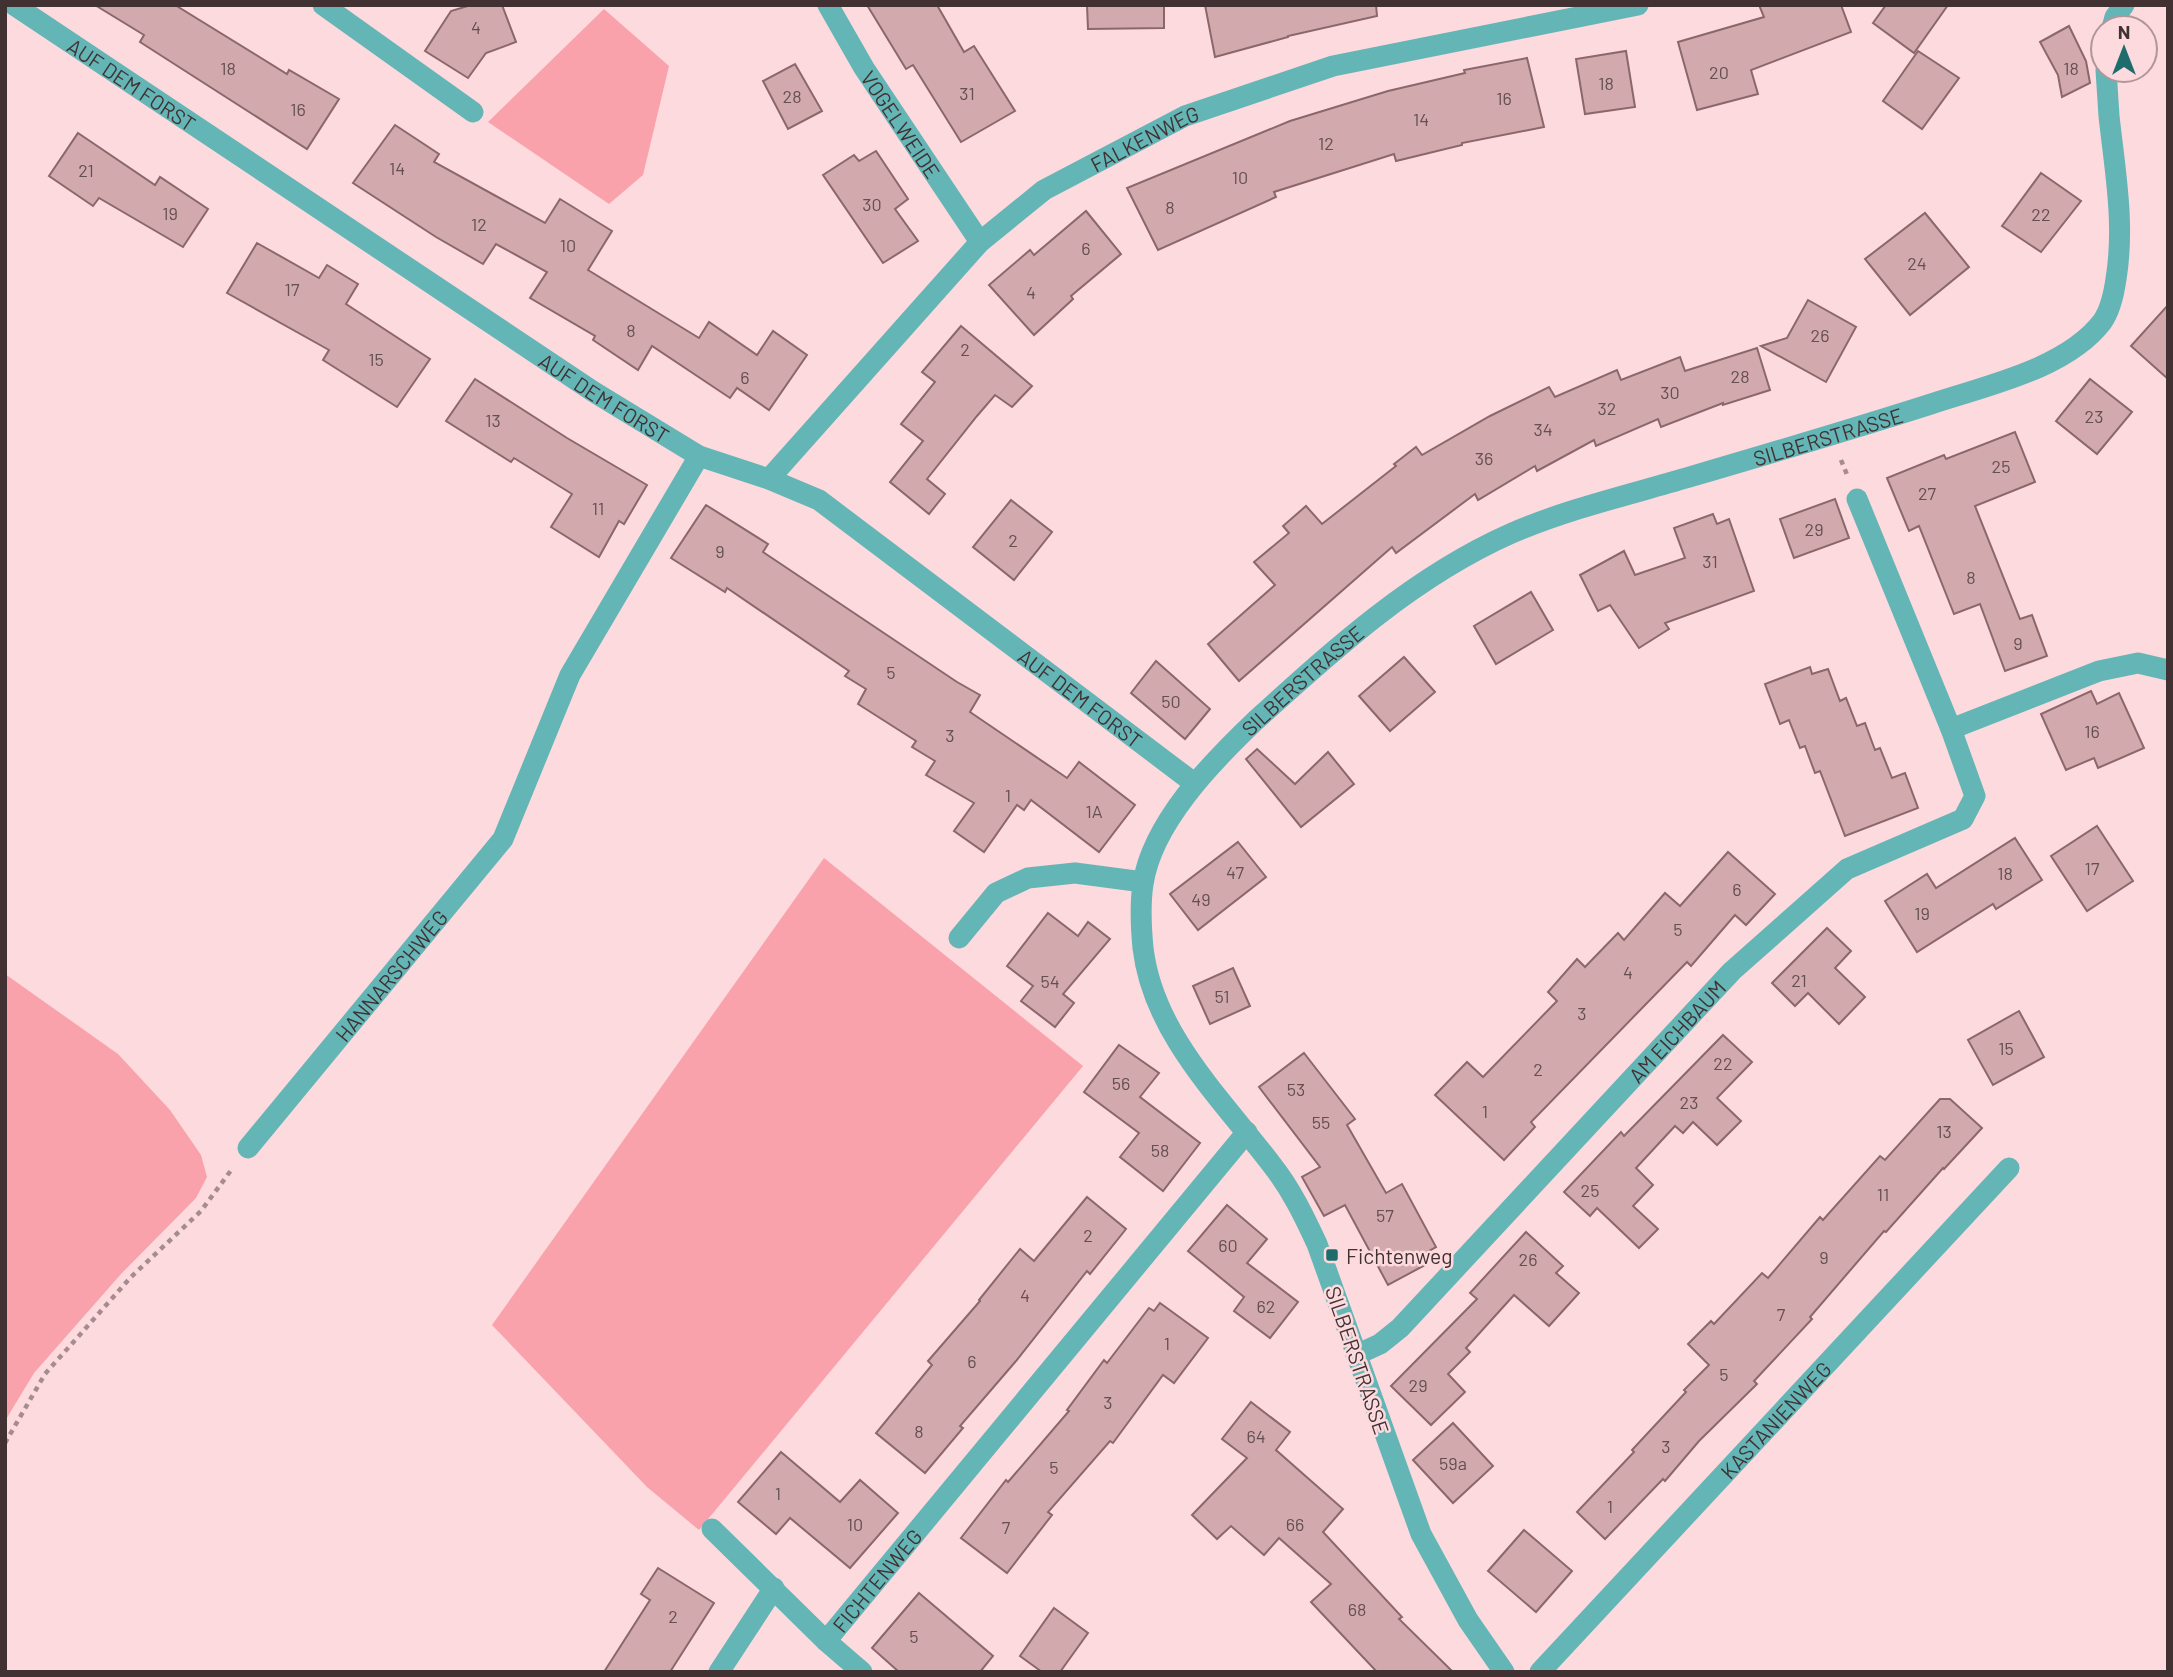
<svg xmlns="http://www.w3.org/2000/svg" width="2173" height="1677" viewBox="0 0 2173 1677" font-family="Barlow,sans-serif">
<rect width="100%" height="100%" fill="#fcdadd"/>
<!-- green -->
<g fill="#f9a2ac">
<path d="M604,9l65,57 -26,109 -34,29 -121,-82z"/>
<path d="M824,858l259,208 -384,464 -52,-43 -155,-162z"/>
<path d="M5,974l113,80 52,56 31,45 6,22 -11,21 -75,76 -87,99 -29,48z"/>
</g>
<!-- building -->
<g fill="#d2aaae" stroke="#8b676b" stroke-width="2">
<path d="M95,5h80l112,69 2,-4 50,29 -32,50 -167,-107 4,-7z"/>
<path d="M471,5h31l14,37 -30,11 -18,25 -43,-27 26,-40z"/>
<path d="M867,5h70l27,47 10,-6 41,65 -54,31 -48,-77 -7,4z"/>
<path d="M1087,5h77v23l-76,1z"/>
<path d="M1205,5h171l1,11 -89,20v1l-73,20z"/>
<path d="M1759,5h82l10,27 -100,38 7,24 -61,16 -19,-68 86,-25z"/>
<path d="M1886,5h62l-34,48 -41,-30z"/>
<path d="M2069,26l17,35 4,22 -28,14 -4,-22 -18,-33z"/>
<path d="M1626,51l9,56 -50,7 -9,-55z"/>
<path d="M1918,51l41,27 -37,51 -39,-28z"/>
<path d="M1527,58l17,69 -82,16v2l-66,16 -2,-7 -120,38 2,5 -118,53 -31,-62 163,-67 98,-30 77,-18 -1,-3z"/>
<path d="M795,64l27,47 -34,18 -25,-48z"/>
<path d="M395,125l44,29 -5,8 111,61 15,-24 52,32 -24,39 111,68 10,-16 48,33 16,-24 34,24 -38,55 -32,-22 -7,10 -78,-52 -14,24 -45,-30 2,-4 -65,-38 17,-26 -51,-28 -13,20 -47,-27 -83,-54z"/>
<path d="M78,133l77,52 5,-8 48,32 -25,38 -84,-49 -6,8 -44,-30z"/>
<path d="M876,151l32,48 -13,10 23,32 -35,22 -60,-88 31,-20 5,6z"/>
<path d="M2041,173l40,28 -40,51 -39,-26z"/>
<path d="M1086,211l35,43 -50,42 2,3 -39,36 -45,-50 41,-35 4,5z"/>
<path d="M1925,213l44,54 -59,48 -45,-56z"/>
<path d="M257,243l62,35 8,-13 31,19 -12,20 84,55 -33,48 -74,-47 6,-10 -102,-57z"/>
<path d="M1808,300l48,27 -30,55 -65,-36 26,-8z"/>
<path d="M2168,305v74l-37,-33z"/>
<path d="M961,326l71,60 -20,21 -17,-12 -18,21 -50,63 18,15 -16,20 -39,-32 33,-41 -22,-17 34,-42 -13,-10z"/>
<path d="M1757,348l13,42 -47,15v-2l-62,24 -3,-8 -62,27 -2,-6 -57,31 -2,-5 -57,34 -3,-6 -79,59 -4,-6 -153,134 -31,-37 67,-59 -21,-23 35,-29 -6,-7 23,-20 16,18 74,-58 -2,-2 22,-17 6,8 68,-39 59,-29 6,10 62,-27 4,10 59,-23 5,14z"/>
<path d="M475,379l92,59 80,47 -23,39 -5,-3 -20,36 -48,-30 21,-33 -58,-36 -3,4 -65,-41z"/>
<path d="M2090,379l42,33 -35,42 -41,-33z"/>
<path d="M2015,432l20,50 -60,24 45,113 12,-4 15,41 -42,15 -25,-67 -26,10 -35,-88 -10,5 -22,-53 57,-23 2,4z"/>
<path d="M1835,499l14,39 -55,20 -14,-39z"/>
<path d="M1011,500l41,32 -38,48 -41,-33z"/>
<path d="M706,505l62,39 -5,8 194,130 23,13 -10,17 97,66 12,-16 56,43 -36,47 -68,-52 -7,10 -7,-5 -33,47 -30,-21 20,-28 -48,-28 9,-14 -23,-14 4,-6 -58,-37 8,-15 -21,-13 4,-5 -122,-83 -2,4 -54,-34z"/>
<path d="M1713,514l4,10 12,-5 25,72 -89,32 4,6 -30,19 -29,-43 -12,6 -18,-36 44,-24 11,24 50,-17 -11,-30z"/>
<path d="M1531,592l22,38 -57,34 -22,-38z"/>
<path d="M1404,657l31,35 -45,39 -31,-35z"/>
<path d="M1156,661l54,48 -25,30 -54,-46z"/>
<path d="M1810,667l2,7 16,-5 12,32 6,-3 11,28 8,-3 10,27 5,-2 12,30 13,-5 13,35 -73,28 -25,-65 -5,2 -10,-27 -5,2 -11,-28 -9,4 -15,-40z"/>
<path d="M2091,691l6,13 22,-11 25,55 -46,20 -4,-10 -28,12 -25,-56z"/>
<path d="M1257,749l38,35 33,-32 26,32 -53,43 -55,-68z"/>
<path d="M2097,826l36,55 -46,30 -36,-55z"/>
<path d="M2015,838l27,42 -46,29 -3,-5 -76,48 -32,-51 42,-27 9,14z"/>
<path d="M1238,842l28,35 -68,53 -28,-36z"/>
<path d="M1728,852l47,42 -29,31 -11,-10 -44,51 -4,-4 -156,160 4,5 -31,33 -69,-65 32,-33 16,15 74,-76 -9,-9 29,-33 8,8 33,-34 6,7 41,-47 15,13z"/>
<path d="M1048,913l30,23 10,-14 22,17 -47,55 11,9 -19,24 -34,-26 12,-15 -26,-20z"/>
<path d="M1827,928l24,23 -16,17 30,29 -26,27 -31,-31 -13,13 -23,-23z"/>
<path d="M1233,968l17,38 -40,18 -17,-38z"/>
<path d="M2019,1011l25,46 -51,28 -25,-45z"/>
<path d="M1723,1035l29,27 -35,36 24,23 -24,24 -24,-23 -10,11 -8,-7 -39,42 17,17 -20,21 25,23 -19,19 -42,-40 -7,8 -26,-24 57,-60 3,4z"/>
<path d="M1119,1045l40,28 -19,24 60,46 -37,48 -43,-34 19,-24 -55,-41z"/>
<path d="M1304,1053l51,66 -8,6 39,68 16,-9 34,63 -16,9 5,9 -37,20 -43,-80 -21,11 -22,-39 18,-10 -61,-80z"/>
<path d="M1940,1099h10l32,29 -38,41 -1,-1 -57,64 -2,-1 -74,86 2,2 -58,62 3,3 -58,57 -34,40 -2,-2 -58,60 -28,-27 57,-60 -2,-2 54,-58 -2,-2 25,-25 -21,-21 23,-23 3,3 48,-51 6,5 52,-61 3,3 57,-64 5,4z"/>
<path d="M1087,1197l39,32 -36,45 -3,-3 -71,90 -56,65 3,2 -38,45 -49,-40 56,-68 -4,-4 52,-60 -1,-1 41,-51 14,12z"/>
<path d="M1227,1205l40,34 -20,24 51,39 -28,36 -36,-27 10,-14 -56,-46z"/>
<path d="M1526,1232l37,34 -7,7 23,20 -30,33 -35,-31 -48,53 4,4 -22,22 17,18 -34,33 -40,-39 86,-87 -7,-6z"/>
<path d="M1160,1303l48,35 -34,45 -11,-8 -50,68 -3,-2 -62,71 4,3 -45,58 -46,-35 45,-58 2,2 61,-71 -2,-1 37,-50 3,3 42,-55 5,3z"/>
<path d="M1251,1402l39,30 -14,18 67,59 -20,23 79,85 -3,2 54,53h-76l-66,-70 20,-18 -52,-46 -15,17 -33,-29 -14,13 -25,-24 55,-57 -25,-19z"/>
<path d="M1453,1423l40,43 -40,37 -40,-43z"/>
<path d="M781,1452l59,50 20,-22 38,33 -48,55 -60,-50 -14,16 -38,-32z"/>
<path d="M1524,1530l48,41 -36,41 -48,-41z"/>
<path d="M658,1568l56,35 -44,69h-66l46,-72 -9,-6z"/>
<path d="M919,1593l74,63 -13,16h-81l-27,-24z"/>
<path d="M1054,1608l34,25 -28,39h-18l-22,-16z"/>
</g>
<g fill="none" stroke-linecap="round" stroke-linejoin="round">
<!-- path -->
<g stroke="#a68c8e" stroke-width="4.5" stroke-dasharray="5 5" stroke-linecap="butt">
<path d="M1841,460l7,17"/>
<path d="M5,1443l40,-69 86,-97 70,-66 31,-42"/>
</g>
<!-- minor -->
<g stroke="#64b5b6" stroke-width="21">
<path id="s1" d="M14,5l580,387 105,64 70,23 50,21 375,283"/>
<path d="M323,5l150,107"/>
<path id="s2" d="M828,5l36,63 116,174"/>
<path d="M2112,28l3,-11 9,-12"/>
<path id="s3" d="M769,479l211,-237 64,-52 141,-74 148,-50 305,-61"/>
<path d="M1951,729l148,-58 39,-8 30,7"/>
<path d="M959,938l37,-45 32,-15 47,-5 68,9"/>
<path id="s4" d="M248,1148l255,-309 67,-164 129,-219"/>
<path id="s5" d="M1356,1355l24,-11 20,-16 332,-357 115,-102 116,-50 12,-23 -24,-67 -94,-230"/>
<path d="M712,1529l114,112 36,31"/>
<path id="s6" d="M826,1641l421,-509"/>
<path d="M719,1672l55,-84"/>
<path id="s7" d="M1504,1672l-36,-52 -47,-86 -104,-290c-13,-28 -26,-55 -45,-79 -50,-66 -119,-131 -129,-217 -2,-21 -3,-44 0,-64 9,-61 69,-122 112,-163 78,-71 159,-145 257,-188 56,-24 116,-38 174,-55 82,-24 164,-48 245,-74 54,-18 135,-35 171,-82 8,-11 12,-29 14,-43 9,-55 -1,-108 -7,-163 -1,-16 -2,-31 -3,-46"/>
<path id="s8" d="M1540,1672l469,-504"/>
</g>
</g>
<!-- markers -->
<rect fill="#1f6c6c" stroke="#fcdadd" stroke-width="2.5" x="1325" y="1248" width="14" height="14" rx="3.5"/>
<g text-anchor="middle" dominant-baseline="central" stroke-width="5" stroke-linejoin="round" paint-order="stroke">
<!-- number labels -->
<g font-size="18" fill="#654f51">
<text x="476" y="27">4</text>
<text x="228" y="68">18</text>
<text x="2071" y="68">18</text>
<text x="1719" y="72">20</text>
<text x="1606" y="83">18</text>
<text x="967" y="93">31</text>
<text x="792" y="96">28</text>
<text x="1504" y="98">16</text>
<text x="298" y="109">16</text>
<text x="1421" y="119">14</text>
<text x="1326" y="143">12</text>
<text x="397" y="168">14</text>
<text x="86" y="170">21</text>
<text x="1240" y="177">10</text>
<text x="872" y="204">30</text>
<text x="1170" y="207">8</text>
<text x="170" y="213">19</text>
<text x="2041" y="214">22</text>
<text x="479" y="224">12</text>
<text x="568" y="245">10</text>
<text x="1086" y="248">6</text>
<text x="1917" y="263">24</text>
<text x="292" y="289">17</text>
<text x="1031" y="292">4</text>
<text x="631" y="330">8</text>
<text x="1820" y="335">26</text>
<text x="965" y="349">2</text>
<text x="376" y="359">15</text>
<text x="1740" y="376">28</text>
<text x="745" y="377">6</text>
<text x="1670" y="392">30</text>
<text x="1607" y="408">32</text>
<text x="2094" y="416">23</text>
<text x="493" y="420">13</text>
<text x="1543" y="429">34</text>
<text x="1484" y="458">36</text>
<text x="2001" y="466">25</text>
<text x="1927" y="493">27</text>
<text x="598" y="508">11</text>
<text x="1814" y="529">29</text>
<text x="1013" y="540">2</text>
<text x="720" y="551">9</text>
<text x="1710" y="561">31</text>
<text x="1971" y="577">8</text>
<text x="2018" y="643">9</text>
<text x="891" y="672">5</text>
<text x="1171" y="701">50</text>
<text x="2092" y="731">16</text>
<text x="950" y="735">3</text>
<text x="1008" y="795">1</text>
<text x="1094" y="811">1A</text>
<text x="2092" y="868">17</text>
<text x="1235" y="872">47</text>
<text x="2005" y="873">18</text>
<text x="1737" y="889">6</text>
<text x="1201" y="899">49</text>
<text x="1922" y="913">19</text>
<text x="1678" y="929">5</text>
<text x="1628" y="972">4</text>
<text x="1799" y="980">21</text>
<text x="1050" y="981">54</text>
<text x="1222" y="996">51</text>
<text x="1582" y="1013">3</text>
<text x="2006" y="1048">15</text>
<text x="1723" y="1063">22</text>
<text x="1538" y="1069">2</text>
<text x="1121" y="1083">56</text>
<text x="1296" y="1089">53</text>
<text x="1689" y="1102">23</text>
<text x="1485" y="1111">1</text>
<text x="1321" y="1122">55</text>
<text x="1944" y="1131">13</text>
<text x="1160" y="1150">58</text>
<text x="1590" y="1190">25</text>
<text x="1883" y="1194">11</text>
<text x="1385" y="1215">57</text>
<text x="1088" y="1235">2</text>
<text x="1228" y="1245">60</text>
<text x="1824" y="1257">9</text>
<text x="1528" y="1259">26</text>
<text x="1025" y="1295">4</text>
<text x="1266" y="1306">62</text>
<text x="1781" y="1314">7</text>
<text x="1167" y="1343">1</text>
<text x="972" y="1361">6</text>
<text x="1724" y="1374">5</text>
<text x="1418" y="1385">29</text>
<text x="1108" y="1402">3</text>
<text x="919" y="1431">8</text>
<text x="1256" y="1436">64</text>
<text x="1666" y="1446">3</text>
<text x="1453" y="1463">59a</text>
<text x="1054" y="1467">5</text>
<text x="778" y="1493">1</text>
<text x="1610" y="1506">1</text>
<text x="855" y="1524">10</text>
<text x="1295" y="1524">66</text>
<text x="1006" y="1527">7</text>
<text x="1357" y="1609">68</text>
<text x="673" y="1616">2</text>
<text x="914" y="1636">5</text>
</g>
<!-- street labels -->
<g font-size="21" fill="#413132" stroke="#fcdadd">
<text stroke="none"><textPath href="#s1" startOffset="142">AUF DEM FORST</textPath></text>
<text stroke="none"><textPath href="#s2" startOffset="140">VOGELWEIDE</textPath></text>
<text stroke="none"><textPath href="#s3" startOffset="513">FALKENWEG</textPath></text>
<text stroke="none"><textPath href="#s1" startOffset="709">AUF DEM FORST</textPath></text>
<text stroke="none"><textPath href="#s7" startOffset="1732">SILBERSTRASSE</textPath></text>
<text stroke="none"><textPath href="#s7" startOffset="1144">SILBERSTRASSE</textPath></text>
<text stroke="none"><textPath href="#s1" startOffset="1276">AUF DEM FORST</textPath></text>
<text stroke="none"><textPath href="#s4" startOffset="224">HANNARSCHWEG</textPath></text>
<text stroke="none"><textPath href="#s5" startOffset="458">AM EICHBAUM</textPath></text>
<text transform="translate(1358 1360) rotate(71)">SILBERSTRASSE</text>
<text stroke="none"><textPath href="#s8" startOffset="345">KASTANIENWEG</textPath></text>
<text stroke="none"><textPath href="#s6" startOffset="79">FICHTENWEG</textPath></text>
</g>
<!-- poi labels -->
<g font-size="21" fill="#413132" stroke="#fcdadd" text-anchor="start">
<text x="1346" y="1255">Fichtenweg</text>
</g>
</g>
<!-- border -->
<rect width="2173" height="1677" fill="none" stroke="#413132" stroke-width="14"/>
<!-- north arrow -->
<g transform="translate(2124 49)"><circle r="33" fill="#fcdadd" stroke="#b19699" stroke-width="2"/>
<path d="M0-5L12 26L0 18L-12 26Z" fill="#1f6c6c"/>
<text y="-10" font-size="19" font-weight="bold" text-anchor="middle" fill="#413132">N</text>
</g>
</svg>
